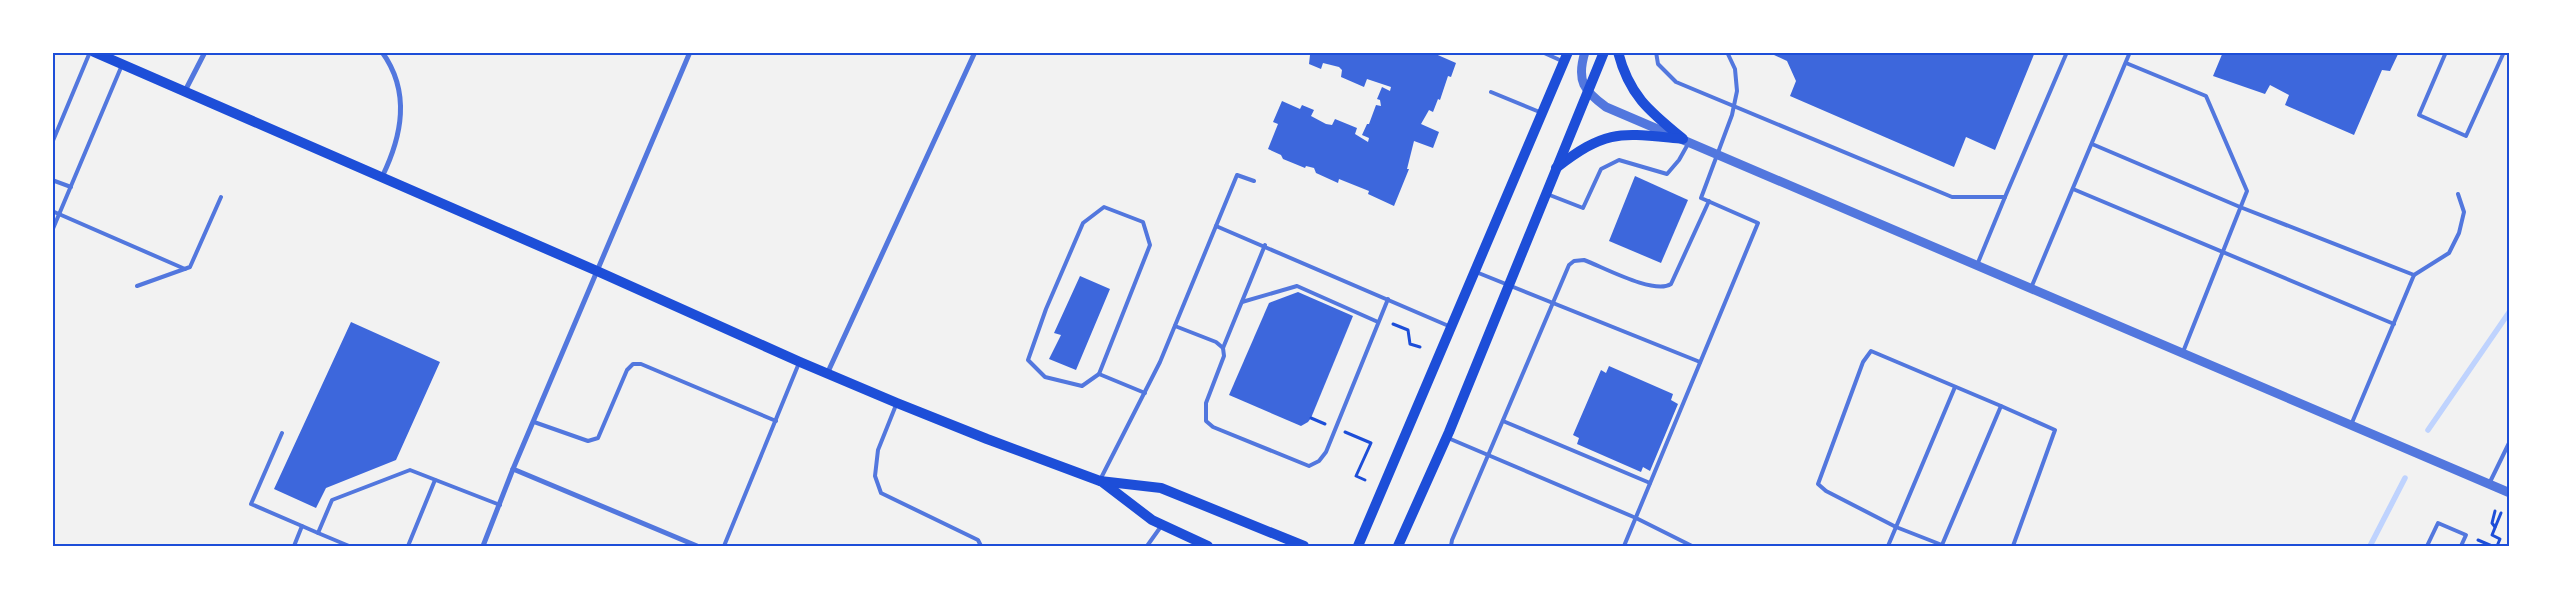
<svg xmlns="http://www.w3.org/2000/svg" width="2562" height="599" viewBox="0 0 2562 599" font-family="'Fira Sans Condensed',sans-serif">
<rect width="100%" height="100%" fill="#f2f2f2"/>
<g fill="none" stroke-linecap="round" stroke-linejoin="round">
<!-- stream -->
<g stroke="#bfd3fe" stroke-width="5.5">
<path d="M2428,430l82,-119"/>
<path d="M2370,546l35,-68"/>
</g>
</g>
<!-- building -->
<g fill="#3d67dc">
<path d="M1302,52h120l5,2 4,-2 25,11 -5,14 -3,-1 -8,24 -2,-1 -5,13 -4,-2 -8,14 18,8 -6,16 -19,-7 -7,28h2l-15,37 -26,-12 1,-3 -30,-12 -1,4 -22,-10 -2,-5 -8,-2 -1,2 -22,-9 -2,-4 -13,-6 10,-25 -5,-2 9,-21 18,8 2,-4 12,5 -3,6 15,8 6,1 3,-6 22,9 -2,6 13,8 1,-4 -7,-3 5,-11h2l7,-19 5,1 -1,-6 -3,-1 5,-12 8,4 1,-4 -24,-8 -3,8 -23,-10 1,-7 -3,-3 -16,-4 -2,6 -12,-5 1,-9z"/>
<path d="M1776,52h259l-40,98 -29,-13 -12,30 -164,-71 6,-15 -9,-20 -13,-6z"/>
<path d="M2223,52h176l-9,19 -8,-1 -28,65 -69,-30 4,-10 -19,-10 -5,9 -52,-18z"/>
<path d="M1635,176l53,24 -27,63 -52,-22z"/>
<path d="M1080,276l30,13 -34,81 -27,-11 12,-24 -7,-2z"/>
<path d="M1298,292l55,24 -42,102 -3,4 -7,4 -72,-31 40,-92z"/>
<path d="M351,322l89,40 -44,98 -70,28 -10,20 -42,-19z"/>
<path d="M1609,366l64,28 -2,6 7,4 -28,67 -7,-4 -2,5 -64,-28 2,-6 -6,-3 28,-65 5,3z"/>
</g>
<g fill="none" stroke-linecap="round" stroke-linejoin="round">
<!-- path -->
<g stroke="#1d4ed8" stroke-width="3">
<path d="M1393,324l15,6 2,14 10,3"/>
<path d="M1311,418l14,6"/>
<path d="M1345,432l26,11 -15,33 9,4"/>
<path d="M2495,511l-3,12 3,4"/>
<path d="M2478,540l14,6"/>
<path d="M2497,546l3,-7 -8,-4 9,-22"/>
</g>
<!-- service -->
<g stroke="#5277de" stroke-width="4">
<path d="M1542,52l20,9"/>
<path d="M1656,52l2,12 18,18 276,115h53l-28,68"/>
<path d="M2446,52l-27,63 47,21 38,-84"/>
<path d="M2126,63l80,33 41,95 -64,161"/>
<path d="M1491,92l51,21"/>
<path d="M52,143l38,-91"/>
<path d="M2092,144l148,63 174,68 -63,150"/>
<path d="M52,180l19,7"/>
<path d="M2073,189l321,135"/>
<path d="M1547,194l36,14 18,-39 18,-9 48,14 12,-14 9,-16"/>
<path d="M2005,197l62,-145"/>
<path d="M1104,207l39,15 7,23 -51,129 -17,12 -37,-9 -17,-17 18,-51 37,-86z"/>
<path d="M52,211l133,58"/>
<path d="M1216,226l235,101"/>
<path d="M52,231l70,-166"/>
<path d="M1476,272l224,90"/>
<path d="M2414,275l35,-22 10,-20 5,-21 -6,-18"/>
<path d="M137,286l53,-19 31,-70"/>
<path d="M2031,288l99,-236"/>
<path d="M1242,302l55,-16 81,36"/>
<path d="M1175,326l41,16 7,6 1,8 -18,47v18l7,6 96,39 10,-5 7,-9 62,-153"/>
<path d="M1223,348l42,-103"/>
<path d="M1871,351l130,55 -59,139 -46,-18 -70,-36 -8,-7 45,-122z"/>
<path d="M1099,374l46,19"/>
<path d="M896,405l-18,45 -3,26 6,17 97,47 3,6"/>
<path d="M2001,406l54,24 -42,116"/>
<path d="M1503,421l147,62"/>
<path d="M534,422l54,19 10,-3 29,-68 6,-6h8l135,57"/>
<path d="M282,433l-31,71 51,22"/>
<path d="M1448,438l188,80 56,28"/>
<path d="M1100,480l60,-118 77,-187 17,6"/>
<path d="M2489,484l21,-43"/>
<path d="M318,533l31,13"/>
<path d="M294,546l8,-20 16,7 14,-33 78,-30 90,35"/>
<path d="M408,546l27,-66"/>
<path d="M724,546l75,-183"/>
<path d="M1147,546l15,-21"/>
<path d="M1451,546l1,-6 117,-275 5,-4 10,-1c19,7 70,35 87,24l38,-83"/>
<path d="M1624,546l134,-323 -57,-25 31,-83 5,-24 -2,-22 -8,-17"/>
<path d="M1888,546l67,-159"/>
<path d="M2427,546l11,-23 28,12 -5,11"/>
</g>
<!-- minor -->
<g stroke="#5277de" stroke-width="5">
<path d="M185,91l20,-39"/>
<path d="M382,177c20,-41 29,-85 0,-125"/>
<path d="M827,374l148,-322"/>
<path d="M513,469l184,77"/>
<path d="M483,546l30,-77 177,-417"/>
</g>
<!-- tertiary -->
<path stroke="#5277de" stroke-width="9" d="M1585,52c-9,29 -1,39 21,55l904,386"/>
<!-- secondary -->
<g stroke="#1d4ed8" stroke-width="10">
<path d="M94,52l503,219 203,91 97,41 90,36 113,42 61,7 143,58"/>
<path d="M1618,52c11,43 31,59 64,86"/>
<path d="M1556,168c52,-40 64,-35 127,-29"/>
<path d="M1101,481l51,39 56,26"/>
<path d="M1358,546l210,-494"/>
<path d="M1398,546l51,-114 155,-380"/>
</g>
</g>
<!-- border -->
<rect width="2562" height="599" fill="none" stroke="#ffffff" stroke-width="108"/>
<rect x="54" y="54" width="2454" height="491" fill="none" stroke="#1d4ed8" stroke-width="2"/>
</svg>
